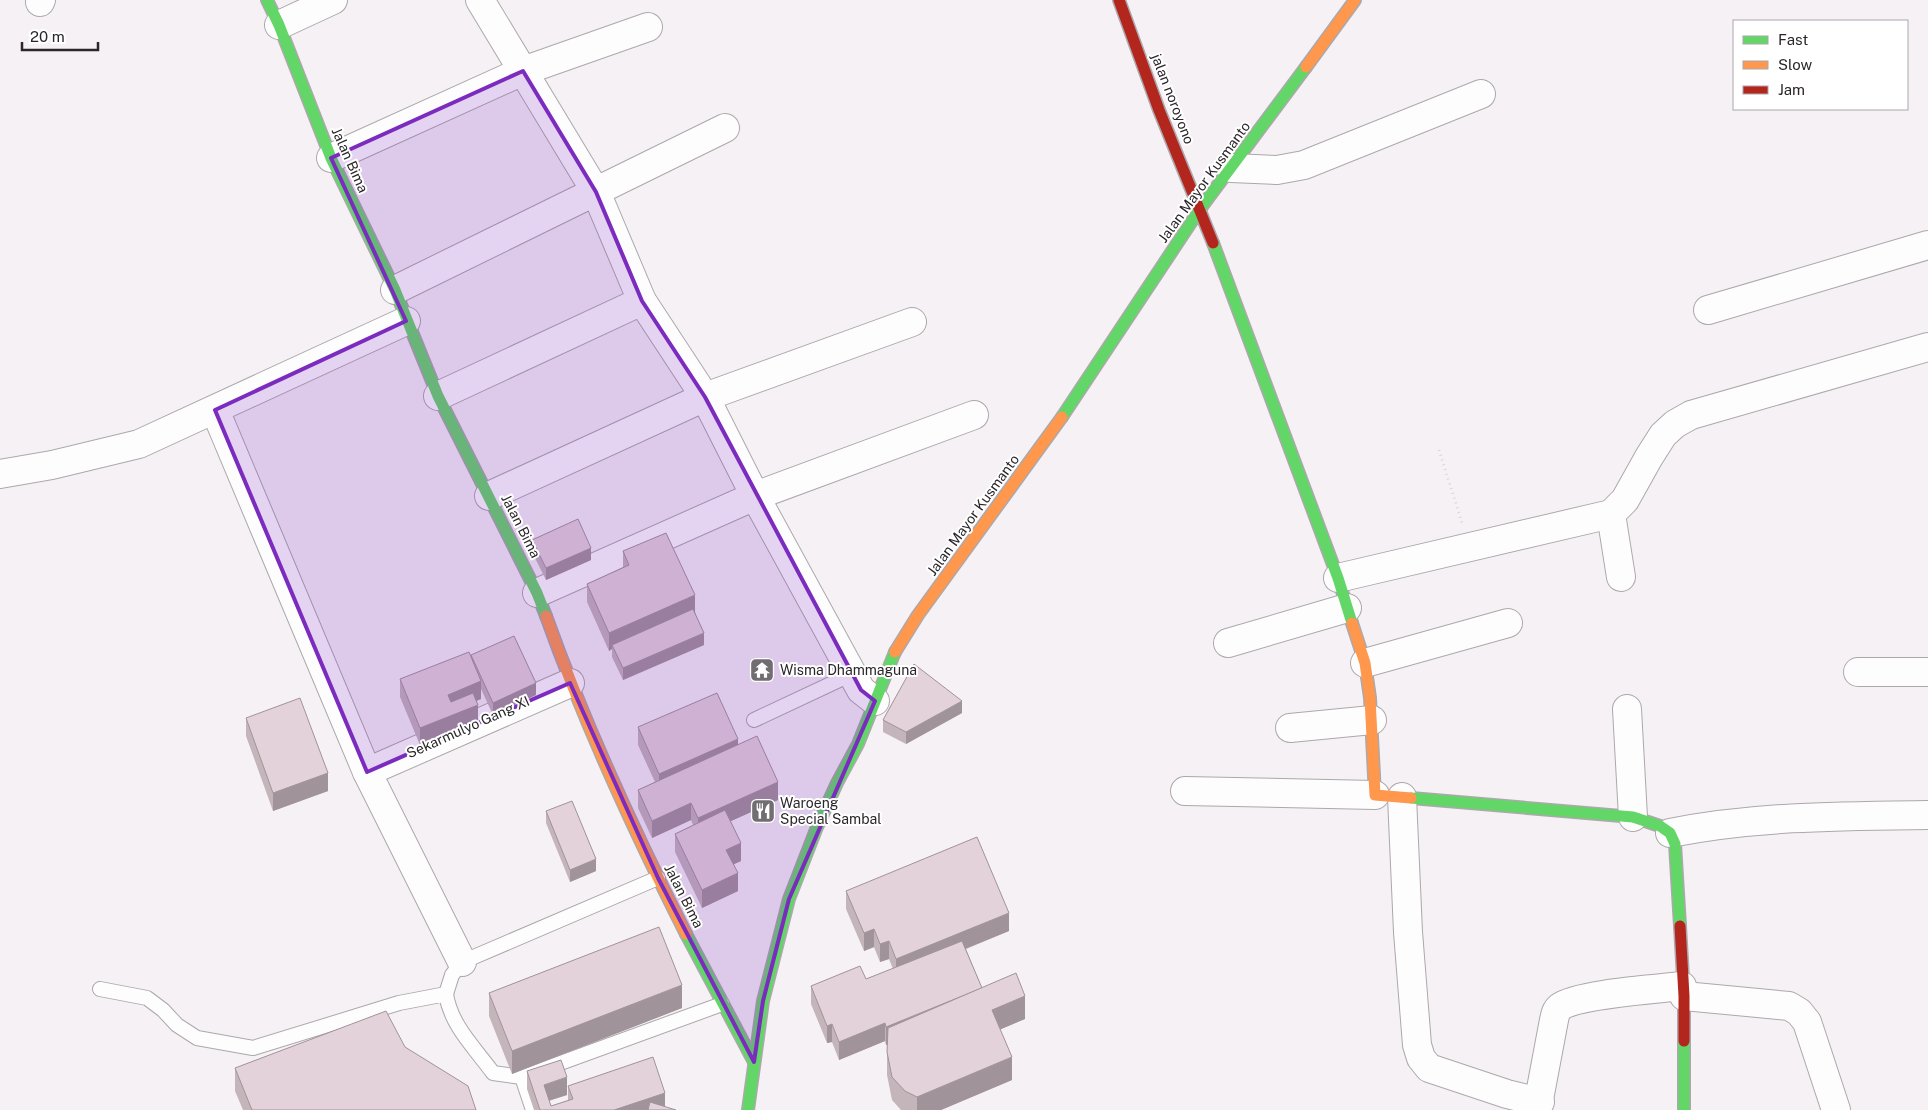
<svg xmlns="http://www.w3.org/2000/svg" width="1928" height="1110" viewBox="0 0 1928 1110" font-family="'Public Sans',sans-serif">
<rect width="100%" height="100%" fill="#f6f1f5"/>
<g fill="none" stroke-linecap="round" stroke-linejoin="round">
<defs>
<g id="lane">
<path d="M754,720l98,-46"/>
<path d="M100,989l47,9 16,12 14,15 20,13 56,10 146,-45 47,-9c5,32 29,54 47,79l29,4 200,-73"/>
<path d="M446,994l6,-19 10,-13 196,-84"/>
<path d="M522,1077l11,33"/>
</g>
<g id="street">
<path d="M480,0l116,192 46,109 63,96 50,99 106,194 14,11"/>
<path d="M40,2l1,-2"/>
<path d="M279,25l54,-25"/>
<path d="M331,158l192,-87 125,-44"/>
<path d="M1231,168l46,2 27,-5 177,-71"/>
<path d="M395,290l330,-162"/>
<path d="M1708,310l220,-65"/>
<path d="M438,396l204,-95"/>
<path d="M215,410l152,362 95,190"/>
<path d="M0,474l52,-9 87,-21 267,-123"/>
<path d="M489,496l216,-99 207,-75"/>
<path d="M1611,514l10,63"/>
<path d="M1338,578l273,-64 14,-14 24,-43 14,-22 12,-11 16,-9 237,-68"/>
<path d="M537,593l218,-97 219,-81"/>
<path d="M1228,643l119,-35"/>
<path d="M1365,663l143,-40"/>
<path d="M1858,672h70"/>
<path d="M1627,709l6,108"/>
<path d="M1290,728l82,-8"/>
<path d="M367,772l203,-89"/>
<path d="M1185,791l190,4"/>
<path d="M1402,797l6,135 9,113 4,13 8,10 78,26 33,8"/>
<path d="M1670,833c85,-17 172,-17 258,-18"/>
<path d="M1684,996l105,10 10,6 8,10 29,88"/>
<path d="M1537,1110l17,-90c1,-5 2,-10 6,-13 17,-13 97,-18 122,-21"/>
</g>
<g id="fast">
<path d="M267,0l12,25 52,133 64,132 43,106 99,197 9,23"/>
<path d="M1213,243l125,335 14,45"/>
<path d="M1062,417l138,-208 106,-142"/>
<path d="M1411,798l222,19 27,9 10,7 5,11 5,82"/>
<path d="M686,934l68,128"/>
<path d="M1684,1041v69"/>
<path d="M748,1110l15,-109 26,-102 28,-72 20,-44 21,-39 37,-92"/>
</g>
<g id="slow">
<path d="M1306,67l49,-67"/>
<path d="M546,616c39,109 88,215 140,318"/>
<path d="M1352,623l13,40 5,35 5,97 36,3"/>
<path d="M895,652l23,-37 144,-198"/>
</g>
<g id="jam">
<path d="M1119,0l40,110 54,133"/>
<path d="M1680,926l4,70v45"/>
</g>
</defs>
<!-- lane casing -->
<use href="#lane" stroke="#aca8ab" stroke-width="16"/>
<!-- street casing -->
<use href="#street" stroke="#aca8ab" stroke-width="30"/>
<!-- fast casing -->
<use href="#fast" stroke="#aca8ab" stroke-width="14"/>
<!-- slow casing -->
<use href="#slow" stroke="#aca8ab" stroke-width="14"/>
<!-- jam casing -->
<use href="#jam" stroke="#aca8ab" stroke-width="14"/>
<!-- path -->
<path stroke="#d8d7d8" stroke-width="3" stroke-dasharray="1 4" stroke-linecap="butt" d="M1439,450l23,73"/>
<!-- lane -->
<use href="#lane" stroke="#fefdfe" stroke-width="14"/>
<!-- street -->
<use href="#street" stroke="#fefdfe" stroke-width="28"/>
<!-- fast -->
<use href="#fast" stroke="#63d668" stroke-width="11"/>
<!-- slow -->
<use href="#slow" stroke="#ff974d" stroke-width="11"/>
<!-- jam -->
<use href="#jam" stroke="#b3261e" stroke-width="11"/>
</g>
<!-- wall -->
<g fill="#c4b5bb">
<path d="M532,540l59,20 -45,20 -14,-28z"/>
<path d="M623,551l72,61 9,33 -81,35 -11,-23v-8l-3,2 -22,-49v-18l36,-17z"/>
<path d="M471,655l65,40 -43,20 -12,-26v10l-5,2 2,21 -58,23 -20,-48v-18l71,-21z"/>
<path d="M962,713l-56,31 -23,-12v-12z"/>
<path d="M246,718l82,73 -55,20 -27,-75z"/>
<path d="M638,727l100,18 40,55 -48,21 11,40 -8,3 5,27 -36,17 -27,-56v-18l18,-9 -2,-5 -39,18 -14,-30v-18l17,-8 -17,-37z"/>
<path d="M546,811l50,60 -26,11 -24,-59z"/>
<path d="M846,891l163,40 -43,18 16,39 43,31 -25,10 12,51 -71,30h-40l-9,-10 -5,-25v-30h-1l-1,-4 -46,19 -7,-18 -5,1 -16,-39v-18l55,-7 27,-10 -4,-10 -9,3 -6,-15 -10,4 -18,-42z"/>
<path d="M489,993l193,15 -170,66 -23,-58z"/>
<path d="M405,1047l71,63h-233l-8,-19v-23z"/>
<path d="M527,1071l40,24 -18,6 2,5 17,-6v-14l97,21 11,3h-142l-7,-21z"/>
</g>
<!-- shaded-wall -->
<g fill="#a09399">
<path d="M591,548v12l-45,20v-12z"/>
<path d="M695,595v18l-83,32v4l-3,2v-18z"/>
<path d="M704,633v12l-81,35v-12z"/>
<path d="M481,681v18l-33,13v-17z"/>
<path d="M536,683v12l-43,20v-12z"/>
<path d="M962,701v12l-56,31v-12z"/>
<path d="M478,705v17l-58,23v-17z"/>
<path d="M738,739v18l-79,35v-18z"/>
<path d="M328,773v18l-55,20v-18z"/>
<path d="M778,782v18l-80,36v-18z"/>
<path d="M691,803v17l-39,18v-17z"/>
<path d="M741,843v18l-15,7v-18z"/>
<path d="M596,859v12l-26,11v-12z"/>
<path d="M738,873v18l-36,17v-18z"/>
<path d="M1009,913v18l-113,46v-18z"/>
<path d="M874,929v18l-10,4v-18z"/>
<path d="M889,941v18l-9,3v-18z"/>
<path d="M682,985v23l-170,66v-23z"/>
<path d="M982,989v18l-96,38v-18z"/>
<path d="M1025,996v23l-33,14v-23z"/>
<path d="M885,1023v18l-46,19v-18z"/>
<path d="M832,1024v18l-5,1v-17z"/>
<path d="M1012,1057v23l-71,30h-24v-13z"/>
<path d="M567,1077v18l-23,7v-17z"/>
<path d="M665,1093v17h-51z"/>
</g>
<!-- building -->
<g fill="#e4d2da" stroke="#a09399">
<path d="M578,519l13,29 -45,20 -14,-28z"/>
<path d="M666,533l29,62 -86,38 -22,-49 42,-19 -6,-14z"/>
<path d="M693,609l11,24 -81,35 -11,-23z"/>
<path d="M514,636l22,47 -43,20 -22,-48z"/>
<path d="M469,652l12,29 -33,14 3,7 22,-9 5,12 -58,23 -20,-49z"/>
<path d="M914,664l48,37 -56,31 -23,-12z"/>
<path d="M717,693l21,46 -79,35 -21,-47z"/>
<path d="M300,698l28,75 -55,20 -27,-75z"/>
<path d="M757,736l21,46 -80,36 -7,-15 -39,18 -14,-31z"/>
<path d="M572,801l24,58 -26,11 -24,-59z"/>
<path d="M725,810l16,33 -15,7 12,23 -36,17 -27,-56z"/>
<path d="M977,837l32,76 -113,46 -7,-18 -9,3 -6,-15 -10,4 -18,-42z"/>
<path d="M659,927l23,58 -170,66 -23,-58z"/>
<path d="M962,941l20,47 -96,39 -1,-4 -46,19 -7,-18 -5,2 -16,-40 49,-20 6,13z"/>
<path d="M1016,973l9,23 -33,14 20,47 -95,40 -12,-6 -13,-14 -5,-25 1,-24z"/>
<path d="M386,1011l19,36 63,39 8,24h-224l-17,-42z"/>
<path d="M653,1057l12,36 -51,17h-74l-13,-39 34,-11 6,17 -23,8 7,21 22,-7 -5,-13z"/>
<path d="M650,1102l26,8h-28z"/>
</g>
<!-- marked area -->
<path fill="#7b2cbf" fill-opacity="0.2" stroke="#7b2cbf" stroke-width="4" stroke-linejoin="round" d="M523,71l73,121 46,109 63,96 156,293 14,11 -86,198 -26,102 -9,61 -96,-184 -88,-195 -203,89 -152,-362 191,-89 -75,-163z"/>
<!-- icons -->
<defs>
<symbol id="temple-square" viewBox="-11 -11 22 22"><rect x="-9" y="-9" width="18" height="18" rx="4" fill="#716d70" stroke="#fff"/><path d="M0-6L5-2H3V0L6.5 2.5H4V6H1.5V3h-3V6H-4V2.5H-6.5L-3 0V-2H-5Z" fill="#fff"/></symbol>
<symbol id="restaurant-square" viewBox="-11 -11 22 22"><rect x="-9" y="-9" width="18" height="18" rx="4" fill="#716d70" stroke="#fff"/><path d="M-5-6h1v4h1v-4h1v4h1v-4h1v5L-1.5 .5V6h-2V.5L-5-1ZM5-6V6H3V1.5H1.5Q1.5-4 5-6Z" fill="#fff"/></symbol>
</defs>
<g fill-rule="evenodd">
<use href="#temple-square" x="748" y="656" width="28" height="28"/>
<use href="#restaurant-square" x="749" y="797" width="28" height="28"/>
</g>
<g text-anchor="middle" dominant-baseline="central" stroke-width="4" stroke-linejoin="round" paint-order="stroke">
<!-- street labels -->
<g font-size="14" fill="#2a2629" stroke="#fff">
<text transform="translate(1173 99) rotate(69)">jalan noroyono</text>
<text transform="translate(350 160) rotate(66)">Jalan Bima</text>
<text transform="translate(1204 182) rotate(-54)">Jalan Mayor Kusmanto</text>
<text transform="translate(973 515) rotate(-54)">Jalan Mayor Kusmanto</text>
<text transform="translate(521 526) rotate(63)">Jalan Bima</text>
<text transform="translate(468 727) rotate(-24)">Sekarmulyo Gang XI</text>
<text transform="translate(684 896) rotate(63)">Jalan Bima</text>
</g>
<!-- poi labels -->
<g font-size="14" fill="#2a2629" stroke="#fff" text-anchor="start">
<text x="780" y="670">Wisma Dhammaguna</text>
<text x="780" y="803">Waroeng<tspan x="780" dy="16">Special Sambal</tspan></text>
</g>
</g>
<!-- legend -->
<rect x="1733" y="20" width="175" height="90" fill="#ffffff" stroke="#aaa8a9"/>
<rect x="1743" y="36" width="25" height="8" fill="#63d668" stroke="#aaa8a9"/>
<text x="1778" y="45" font-size="15" fill="#2a2629">Fast</text>
<rect x="1743" y="61" width="25" height="8" fill="#ff974d" stroke="#aaa8a9"/>
<text x="1778" y="70" font-size="15" fill="#2a2629">Slow</text>
<rect x="1743" y="86" width="25" height="8" fill="#b3261e" stroke="#aaa8a9"/>
<text x="1778" y="95" font-size="15" fill="#2a2629">Jam</text>
<!-- scale -->
<path d="M22 42v8h76v-8" fill="none" stroke="#2a2629" stroke-width="2.5"/>
<text x="30" y="42" font-size="15" fill="#2a2629" stroke="#ffffff" stroke-width="4" paint-order="stroke">20 m</text>
</svg>
